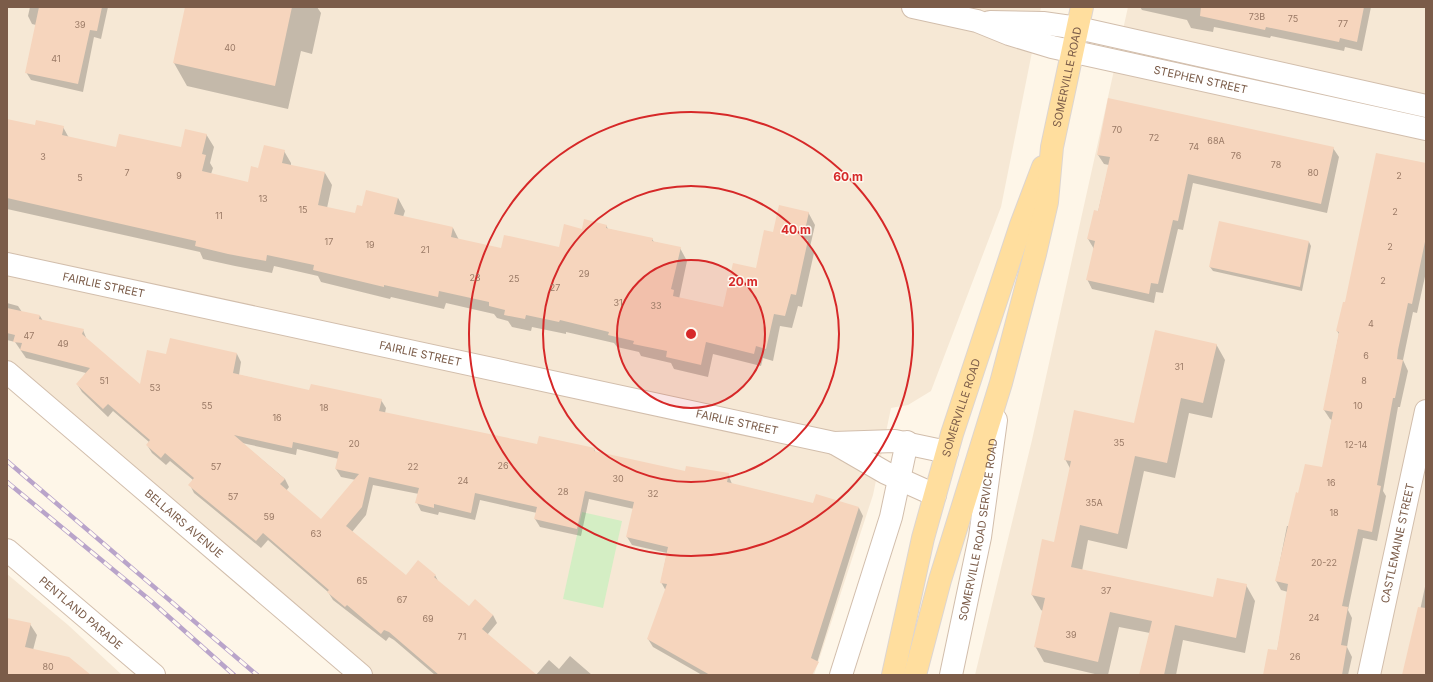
<svg xmlns="http://www.w3.org/2000/svg" width="1433" height="682" viewBox="0 0 1433 682" font-family="Inter,sans-serif">
<rect width="100%" height="100%" fill="#fef6e8"/>
<!-- residential -->
<g fill="#f6e8d5">
<path d="M7,7h1034l-40,200 -70,184 -23,14 -17,3 -18,87 -59,180h-449l-358,-304z"/>
<path d="M1128,7h298v668h-451l57,-235z"/>
<path d="M7,574l61,51 54,50h-115z"/>
</g>
<!-- pitch -->
<path fill="#d4eec4" d="M582,512l40,9 -19,87 -40,-9z"/>
<!-- shadow -->
<g fill="#0003" fill-rule="evenodd">
<path d="M30,7h78l-7,32 -7,-2 -11,55 -52,-12 -5,-8 10,-47 -4,-1 -4,-8z"/>
<path d="M186,7h131l4,6 -9,41 -11,-3 -13,58 -101,-23 -13,-23z"/>
<path d="M1140,7h231l-9,44 -17,-4 -1,4 -73,-15 -1,2 -56,-11 -1,5 -22,-4 -4,-8 -45,-10z"/>
<path d="M7,120l29,6 27,1 6,11 48,11h65l24,-15 8,13 -4,16 3,5 -2,6 38,9 10,-14 25,-18 7,12v3l34,7 7,12 -5,23 29,7 7,-8 35,-9 7,13 -2,6 50,11 6,12 43,9 57,-1 24,-18 23,-5 2,4 44,10 2,3 26,6 7,13 -8,38 45,10 33,-40 17,-36 34,-21 7,13 -5,22 4,6 -12,54 -4,-1 -6,22 -12,-2 -7,35 -10,-3 -2,8 -48,-12 -5,23 -34,-8 -3,-6 -30,-7 -2,-4 -22,-5 -3,-4 -48,-11v2l-34,-7 -1,4 -19,-4 -4,-6 -11,-3 -3,-4 -48,-11 -2,6 -53,-12 -1,2 -69,-17 -3,-6 -44,-10 -2,7 -37,-7 -32,-7 -3,-7 -193,-43z"/>
<path d="M1333,148l6,9 -12,56 -134,-30 -10,47 -5,-1 -15,64 -7,-1 -2,11 -62,-14 -5,-10 7,-30 -6,-10 10,-27 11,-47 -5,-1 -6,-9z"/>
<path d="M1426,164v108l-9,41 -4,-1 -10,48 5,11 -8,36h-2l-15,84 3,5 -9,45 -14,-3 -15,72 4,8 -5,29 5,10 -4,18h-84l13,-23 11,-60 -7,-2 -5,-9 11,-55h2l10,-32 24,-26 9,-48 -2,-1 -6,-9 15,-76 -2,-3 8,-28z"/>
<path d="M1309,242l2,4 -9,45 -89,-20 -3,-4z"/>
<path d="M7,303l11,3 4,6 18,4 3,5 40,9 4,10 53,46 27,-31 70,-1 4,8 -2,13 71,16 71,9 5,8 -1,5 153,32 56,4 2,4 90,19 42,2 4,10 82,20 45,4 4,8 -47,150 -5,9h-109l-49,-28 -5,-8 18,-48 -5,-9 6,-29 -35,-8 -5,-8 7,-28 -45,-10 -8,37 -41,-9 -5,-8 2,-6 -57,-13 -5,20 -36,-8 -1,3 -17,-4 -4,-8 2,-9 -46,-9 -7,30 -14,17 54,44 29,-1 4,8 30,25 24,7 4,8 -10,12 48,40h-100l-41,-35 -5,-3 -3,4 -53,-41 -5,-8 -60,-52 -7,8 -67,-55 -4,-8 3,-5 -23,-19 -4,4 -14,-12 -5,-8 2,-3 -36,-31 -5,6 -26,-25 -5,-8 9,-11 -60,-15 -11,-16 -8,-2zM242,443l54,12 1,-6 42,10 -3,10 5,8 15,3 -35,40 -35,-29 3,-4 -4,-8z"/>
<path d="M1216,344l9,16 -13,58 -23,-5 -14,65 -31,-7 -17,78 -39,-9 -6,31 132,27 32,-13 9,16 -10,52 -62,-13 -7,35h-36l10,-42 -31,-6 -11,48h-9l-55,-13 -9,-16 8,-35 -2,-1 -9,-15 23,-52 16,-73 -6,-11 70,-35z"/>
<path d="M1426,582v93h-23l15,-55z"/>
<path d="M7,619l23,5 7,11 -4,15 57,25h-83z"/>
<path d="M570,656l22,19h-56l13,-15 10,9z"/>
</g>
<!-- building -->
<g fill="#f6d5bd" fill-rule="evenodd">
<path d="M39,7h63l-5,24 -7,-1 -12,54 -53,-11z"/>
<path d="M185,7h107l-17,79 -102,-23z"/>
<path d="M1201,7h163l-7,35 -17,-4 -1,4 -73,-15 -1,3 -65,-14z"/>
<path d="M1108,98l226,49 -13,57 -133,-30 -10,47 -5,-1 -15,64 -7,-1 -2,11 -63,-14 9,-39 -8,-2 7,-29 4,1 12,-54 -13,-2z"/>
<path d="M7,119l28,6 1,-5 28,6 -2,9 54,12 3,-13 62,13 4,-18 22,5 -5,20 4,1 -4,16 46,11 3,-16 7,2 6,-23 21,5 -3,13 43,9 -7,33 37,8 2,-8 5,1 4,-16 32,8 -4,16 59,13 -2,10 50,11 3,-13 55,12 5,-23 18,5 2,-10 23,6 -1,3 47,10 -1,3 29,6 -10,42 3,1 -1,6 50,11 10,-44 23,5 8,-38 9,2 6,-27 30,7 -6,27 5,1 -12,55 -5,-1 -6,22 -11,-2 -8,35 -10,-3 -2,8 -48,-12 -5,23 -35,-8 1,-6 -34,-7 1,-3 -26,-6 1,-3 -49,-12 -1,2 -33,-7 -1,4 -21,-4 1,-5 -16,-4v-4l-50,-11 -1,6 -54,-12v2l-71,-17 1,-5 -47,-10 -1,6 -38,-7 -33,-8 1,-5 -189,-43z"/>
<path d="M1376,153l50,10v74l-14,67 -4,-1 -10,47 -1,9 6,1 -8,38h-2l-16,87 4,1 -9,46 -14,-3 -16,77 6,1 -7,38 6,1 -5,29h-79l5,-26 9,1 11,-66 -13,-3 21,-89 2,1 7,-29 17,3 11,-55 -10,-2 16,-78 -3,-1 7,-29h2z"/>
<path d="M1219,221l90,20 -9,46 -91,-20z"/>
<path d="M7,308l33,7 -1,4 45,10 -2,5 58,50 7,-34 19,4 4,-16 67,15 -4,20 76,17 2,-6 71,15 -3,12 158,33 2,-8 56,12 -1,3 91,20 1,-5 43,7 -2,9 86,21 3,-9 43,13 -48,151 8,4 -7,13h-102l-63,-36 20,-55 -7,-1 8,-36 -42,-10 8,-35 -49,-11 -8,38 -43,-10 3,-12 -62,-14 -4,20 -37,-9v4l-19,-5 4,-15 -50,-11 -7,30 -16,19 60,49 12,-15 18,15 -2,2 35,29 6,-7 18,16 -11,14 55,46h-98l-50,-43 -5,-2 -3,4 -34,-29 -2,2 -18,-15 2,-2 -66,-57 -7,8 -68,-56 6,-7 -29,-25 -4,5 -15,-13 4,-5 -42,-36 -5,5 -27,-25 14,-16 -70,-18 2,-7 -9,-1 2,-7 -8,-2zM234,435l58,13 1,-6 46,10 -4,17 24,5 -38,45 -41,-35 5,-5z"/>
<path d="M1155,330l62,14 -14,59 -22,-5 -14,65 -32,-7 -17,78 -38,-9 -9,42 142,30 4,-19 30,6 -11,54 -61,-13 -11,50h-25l13,-54 -42,-9 -12,50 -64,-15 11,-49 -14,-3 11,-56 12,3 17,-81 -7,-1 10,-50 60,13z"/>
<path d="M1418,607l8,1v67h-24z"/>
<path d="M7,618l24,5 -6,24 44,10 22,18h-84z"/>
</g>
<g fill="none" stroke-linecap="round" stroke-linejoin="round">
<defs>
<g id="minor">
<path id="s1" d="M913,7l64,14 32,13 43,13 374,82"/>
<path d="M990,22l53,1 35,5 348,78"/>
<path id="s2" d="M7,264l827,179 61,-2 52,11"/>
<path id="s3" d="M7,372l354,303"/>
<path d="M834,443l52,30 49,22"/>
<path id="s4" d="M7,550l147,125"/>
<path d="M841,675l50,-158 16,-75"/>
<path id="s5" d="M951,675l29,-138 16,-117"/>
<path id="s6" d="M1369,675l57,-264"/>
</g>
<g id="major">
<path id="s7" d="M893,675l30,-137 29,-104 69,-209 22,-58"/>
<path id="s8" d="M915,675l25,-95 61,-197 34,-129 12,-52 5,-55 30,-140"/>
</g>
</defs>
<!-- minor casing -->
<use href="#minor" stroke="#d2beac" stroke-width="24"/>
<!-- major casing -->
<use href="#major" stroke="#ddd5d0" stroke-width="24"/>
<!-- minor -->
<use href="#minor" stroke="#fff" stroke-width="22"/>
<!-- major -->
<use href="#major" stroke="#ffde9e" stroke-width="22"/>
<defs>
<g id="rail">
<path d="M7,461l250,214"/>
<path d="M7,482l144,119 83,74"/>
</g>
</defs>
<!-- rail casing -->
<use href="#rail" stroke="#b9a4ca" stroke-width="4.5"/>
<!-- rail -->
<use href="#rail" stroke="#fff9f0" stroke-width="3" stroke-dasharray="9" stroke-linecap="butt"/>
</g>
<!-- distance rings -->
<circle cx="691" cy="334" r="74" fill="#d62828" fill-opacity=".12"/>
<g fill="none" stroke="#d62828" stroke-width="2">
<circle cx="691" cy="334" r="74"/>
<circle cx="691" cy="334" r="148"/>
<circle cx="691" cy="334" r="222"/>
</g>
<g text-anchor="middle" dominant-baseline="central" stroke-width="3" stroke-linejoin="round" paint-order="stroke">
<!-- number labels -->
<g font-size="9" fill="#9a7a66">
<text x="1257" y="16">73B</text>
<text x="1293" y="18">75</text>
<text x="1343" y="23">77</text>
<text x="80" y="24">39</text>
<text x="230" y="47">40</text>
<text x="56" y="58">41</text>
<text x="1117" y="129">70</text>
<text x="1154" y="137">72</text>
<text x="1216" y="140">68A</text>
<text x="1194" y="146">74</text>
<text x="1236" y="155">76</text>
<text x="43" y="156">3</text>
<text x="1276" y="164">78</text>
<text x="127" y="172">7</text>
<text x="1313" y="172">80</text>
<text x="179" y="175">9</text>
<text x="1399" y="175">2</text>
<text x="80" y="177">5</text>
<text x="263" y="198">13</text>
<text x="303" y="209">15</text>
<text x="1395" y="211">2</text>
<text x="219" y="215">11</text>
<text x="329" y="241">17</text>
<text x="370" y="244">19</text>
<text x="1390" y="246">2</text>
<text x="425" y="249">21</text>
<text x="584" y="273">29</text>
<text x="475" y="277">23</text>
<text x="514" y="278">25</text>
<text x="1383" y="280">2</text>
<text x="555" y="287">27</text>
<text x="618" y="302">31</text>
<text x="656" y="305">33</text>
<text x="1371" y="323">4</text>
<text x="29" y="335">47</text>
<text x="63" y="343">49</text>
<text x="1366" y="355">6</text>
<text x="1179" y="366">31</text>
<text x="104" y="380">51</text>
<text x="1364" y="380">8</text>
<text x="155" y="387">53</text>
<text x="207" y="405">55</text>
<text x="1358" y="405">10</text>
<text x="324" y="407">18</text>
<text x="277" y="417">16</text>
<text x="1119" y="442">35</text>
<text x="354" y="443">20</text>
<text x="1356" y="444">12-14</text>
<text x="503" y="465">26</text>
<text x="216" y="466">57</text>
<text x="413" y="466">22</text>
<text x="618" y="478">30</text>
<text x="463" y="480">24</text>
<text x="1331" y="482">16</text>
<text x="563" y="491">28</text>
<text x="653" y="493">32</text>
<text x="233" y="496">57</text>
<text x="1094" y="502">35A</text>
<text x="1334" y="512">18</text>
<text x="269" y="516">59</text>
<text x="316" y="533">63</text>
<text x="1324" y="562">20-22</text>
<text x="362" y="580">65</text>
<text x="1106" y="590">37</text>
<text x="402" y="599">67</text>
<text x="1314" y="617">24</text>
<text x="428" y="618">69</text>
<text x="1071" y="634">39</text>
<text x="462" y="636">71</text>
<text x="1295" y="656">26</text>
<text x="48" y="666">80</text>
</g>
<!-- street labels -->
<g font-size="11" fill="#7b5c49" stroke="#fff9f0">
<text stroke="none"><textPath href="#s8" startOffset="618">SOMERVILLE ROAD</textPath></text>
<text stroke="none"><textPath href="#s1" startOffset="297">STEPHEN STREET</textPath></text>
<text stroke="none"><textPath href="#s2" startOffset="99">FAIRLIE STREET</textPath></text>
<text stroke="none"><textPath href="#s2" startOffset="423">FAIRLIE STREET</textPath></text>
<text stroke="none"><textPath href="#s7" startOffset="276">SOMERVILLE ROAD</textPath></text>
<text stroke="none"><textPath href="#s2" startOffset="747">FAIRLIE STREET</textPath></text>
<text stroke="none"><textPath href="#s3" startOffset="233">BELLAIRS AVENUE</textPath></text>
<text stroke="none"><textPath href="#s5" startOffset="148">SOMERVILLE ROAD SERVICE ROAD</textPath></text>
<text stroke="none"><textPath href="#s6" startOffset="135">CASTLEMAINE STREET</textPath></text>
<text stroke="none"><textPath href="#s4" startOffset="97">PENTLAND PARADE</textPath></text>
</g>
</g>
<circle cx="691" cy="334" r="6" fill="#d62828" stroke="#fff9f0" stroke-width="2"/>
<g font-size="12" text-anchor="middle" font-weight="bold" fill="#d62828" stroke="#fff9f0" stroke-width="3" stroke-linejoin="round" paint-order="stroke">
<text x="848" y="181">60 m</text>
<text x="796" y="234">40 m</text>
<text x="743" y="286">20 m</text>
</g>
<!-- border -->
<rect width="1433" height="682" fill="none" stroke="#7b5c49" stroke-width="16"/>
</svg>
